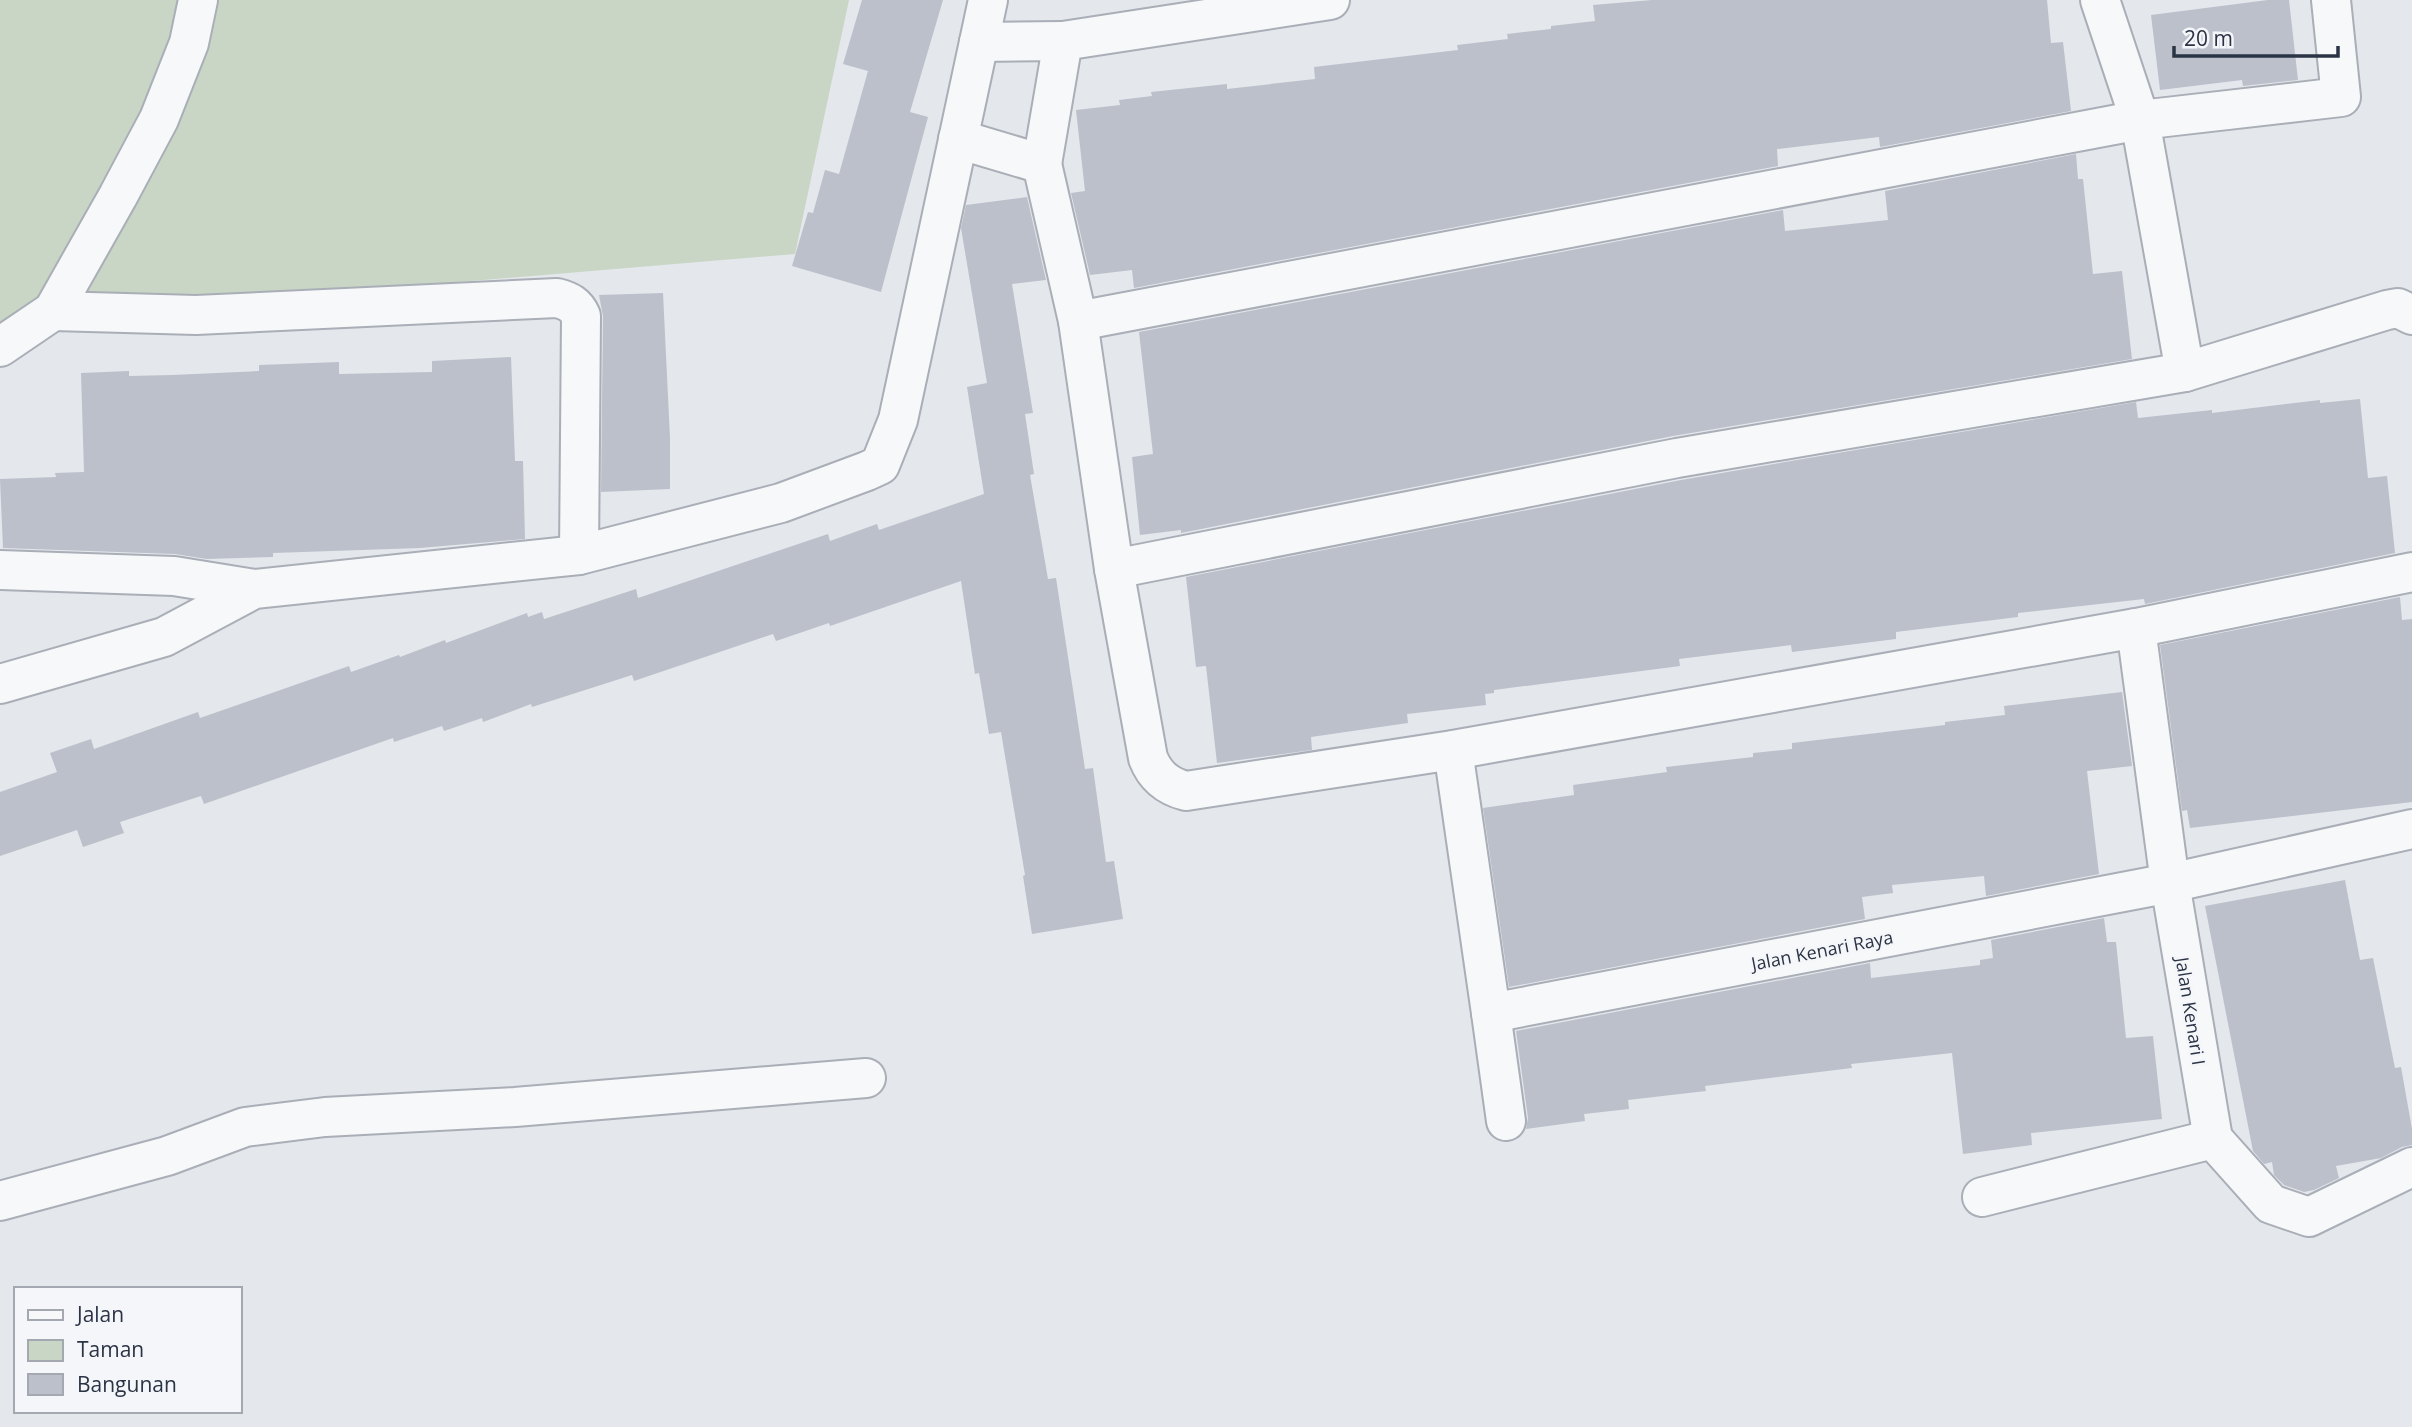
<svg xmlns="http://www.w3.org/2000/svg" width="2412" height="1427" viewBox="0 0 2412 1427" font-family="'Open Sans',sans-serif">
<rect width="100%" height="100%" fill="#e4e7ec"/>
<!-- green -->
<path fill="#c9d6c5" d="M0,0h849l-54,254 -625,52 -170,33z"/>
<!-- building -->
<g fill="#bbc0ca">
<path d="M862,0h81l-33,112 18,5 -47,175 -89,-26 16,-54 5,1 12,-43 14,4 29,-103 -25,-7z"/>
<path d="M1652,0h395l4,43 12,-1 8,69 -191,36 -1,-10 -102,12 1,17 -644,122 -2,-18 -42,5 -19,-82 14,-2 -9,-81 44,-5 -1,-5 33,-4 -1,-4 76,-8v5l88,-10 -1,-12 144,-17 -1,-5 51,-6 -1,-5 44,-5v-3l44,-5 -2,-16z"/>
<path d="M2268,0h21l9,80 -55,6 -1,-6 -82,10 -9,-75z"/>
<path d="M2076,154l2,25h5l10,95 29,-3 10,88 -459,77 -492,97v-3l-41,5 -8,-78 21,-3 -14,-122 644,-122 2,21 103,-11 -3,-29z"/>
<path d="M1027,197l19,83 -34,4 21,129 -8,1 9,60 -4,1 18,104 8,-1 29,191 8,-1 13,94 8,-1 9,58 -91,15 -9,-58 2,-1 -24,-143 -12,2 -10,-61 -4,1 -14,-93 -131,45 -1,-3 -53,18 -3,-7 -139,47 -2,-6 -100,32 -1,-3 -48,18 -1,-4 -38,13 -2,-5 -48,16 -1,-4 -189,66 -3,-8 -81,26 4,11 -41,14 -6,-17 -77,26v-64l57,-20 -7,-19 41,-14 3,10 104,-37 2,6 149,-52 2,6 48,-17 1,2 45,-17 1,3 81,-30 1,4 14,-5 2,7 92,-30 2,9 190,-64 2,7 47,-17 2,6 105,-36 -17,-107 20,-4 -26,-155 5,-23z"/>
<path d="M663,293l7,145v51l-69,3 2,-176 -4,-21z"/>
<path d="M511,357l4,104h8l2,78 -105,9 -147,5v4l-66,2 -32,-5 -172,-6 -3,-69 56,-2 -1,-4 29,-1 -3,-99 48,-2v5l43,-1 87,-4v-6l80,-3v12l93,-2v-11z"/>
<path d="M2360,399l8,79 19,-2 8,77 -250,51 -1,-5 -126,14v4l-122,15v7l-104,13 -1,-7 -112,14 1,7 -186,24v3l-9,1 1,11 -79,9 1,9 -97,14 1,13 -95,13 -11,-97 -10,1 -10,-90 495,-97 455,-78 2,16 74,-8v3l108,-13v3z"/>
<path d="M2400,597l2,23 10,-1v183l-222,26 -3,-18 -5,1 -22,-166z"/>
<path d="M2122,692l10,74 -45,5 12,103 -113,22 -2,-20 -92,9 1,8 -31,4 3,22 -356,68 -26,-179 91,-13 -1,-10 94,-13 -1,-5 87,-10v-4l39,-4v-6l153,-18v-3l60,-7 -1,-9z"/>
<path d="M2345,880l15,80 13,-2 22,110 6,-1 11,62v16l-10,2 -21,11 -45,8 3,12 -25,12 -10,2 -20,-7 -10,-10 -2,-13 -8,2 -11,-13 -48,-245z"/>
<path d="M2104,918l3,24h9l10,96 27,-2 9,83 -131,14 1,12 -69,9 -11,-101 -101,11 1,4 -147,18 1,5 -78,9 1,9 -45,5 1,7 -59,8 2,-11 -12,-87 354,-68 1,15 109,-13v-5l13,-2 -2,-18z"/>
</g>
<g fill="none" stroke-linecap="round" stroke-linejoin="round">
<defs>
<g id="minor">
<path d="M2100,0l40,120 45,252"/>
<path d="M979,42l84,-1"/>
<path d="M958,139l84,25 36,157 36,248 34,189c7,18 19,28 38,33l267,-41 683,-122 276,-56"/>
<path d="M1042,164l21,-123 267,-41"/>
<path d="M53,311l143,4 361,-17c12,3 19,7 24,18l-2,239"/>
<path d="M1078,321l1062,-201 201,-23 -10,-97"/>
<path d="M0,347l53,-36 65,-115 41,-77 30,-76 9,-43"/>
<path d="M1114,569l563,-111 508,-86 202,-62 11,-2 14,7"/>
<path d="M0,570l174,6 80,13"/>
<path d="M2136,628l34,255 43,256"/>
<path d="M0,684l164,-47 90,-48 325,-34 202,-52 86,-32 13,-6 18,-45 90,-420"/>
<path d="M1453,750l38,263 679,-130 242,-54"/>
<path d="M1491,1013l15,108"/>
<path d="M2213,1139l58,65 38,13 103,-50"/>
<path d="M1982,1197l231,-58"/>
<path d="M0,1201l167,-45 78,-29 80,-10 190,-10 351,-29"/>
</g>
</defs>
<!-- minor casing -->
<use href="#minor" stroke="#a9aeb7" stroke-width="42"/>
<!-- minor -->
<use href="#minor" stroke="#f7f8fa" stroke-width="38"/>
</g>
<g text-anchor="middle" dominant-baseline="central" stroke-width="5" stroke-linejoin="round" paint-order="stroke">
<!-- street labels -->
<g font-size="18" fill="#2b3445" stroke="#f4f6f9">
<text transform="translate(1822 950) rotate(-11)">Jalan Kenari Raya</text>
<text transform="translate(2191 1011) rotate(81)">Jalan Kenari I</text>
</g>
</g>
<!-- legend -->
<rect x="14" y="1287" width="228" height="126" fill="#f4f6f9" stroke="#a4a8b1" stroke-width="2"/>
<rect x="28" y="1310" width="35" height="10" fill="#f7f8fa" stroke="#a4a8b1" stroke-width="2"/>
<text x="77" y="1322" font-size="21" fill="#2b3445">Jalan</text>
<rect x="28" y="1340" width="35" height="21" fill="#c9d6c5" stroke="#a4a8b1" stroke-width="2"/>
<text x="77" y="1357" font-size="21" fill="#2b3445">Taman</text>
<rect x="28" y="1374" width="35" height="21" fill="#bbc0ca" stroke="#a4a8b1" stroke-width="2"/>
<text x="77" y="1392" font-size="21" fill="#2b3445">Bangunan</text>
<!-- scale -->
<path d="M2174 46v10h164v-10" fill="none" stroke="#2b3445" stroke-width="3.5"/>
<text x="2184" y="46" font-size="21" fill="#2b3445" stroke="#f4f6f9" stroke-width="5" paint-order="stroke">20 m</text>
</svg>
